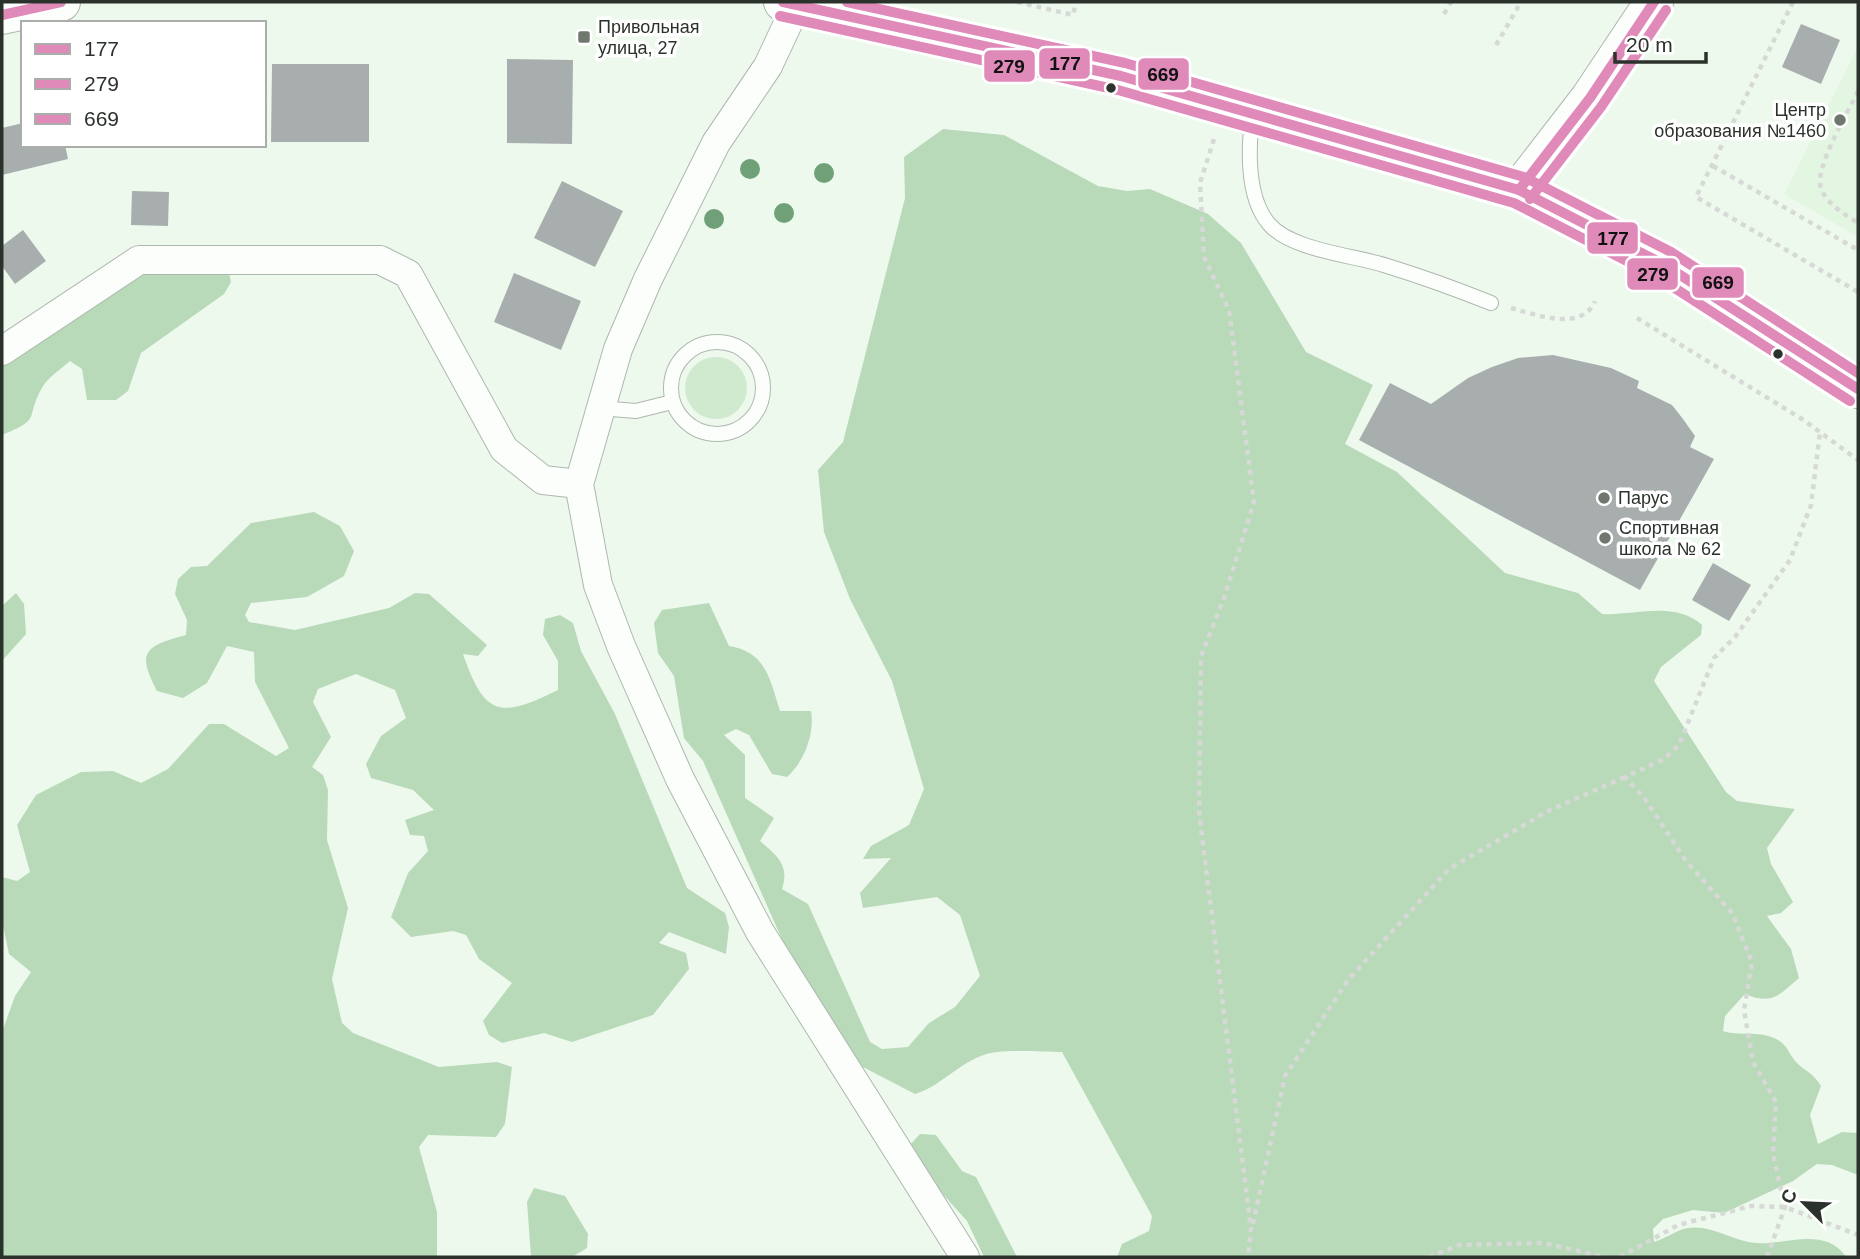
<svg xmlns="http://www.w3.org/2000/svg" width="1860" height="1259" viewBox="0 0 1860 1259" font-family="Helvetica,sans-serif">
<rect width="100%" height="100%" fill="#eef9ee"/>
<!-- built -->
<path fill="#e2f6e2" d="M1858,46v191l-74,-43z"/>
<!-- green -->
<circle fill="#cfeacf" cx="716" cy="388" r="31"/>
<!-- forest -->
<g fill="#b8dab9">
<path d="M943,129l61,6 94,51 29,5 23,-2 58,25 33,29 65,109 67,33 -28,59 52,28 108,101 73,20 24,21c33,2 72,-14 100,11l-1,10 -40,32 -7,14 72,111 11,9 58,8 -28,39 4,16 22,38 -12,11 -14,3 24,33 8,29c-21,18 -27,27 -54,16l-20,22 -2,15c18,6 41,-2 58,11 7,5 10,16 17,22 9,8 16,10 23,22l-11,29 8,29 24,-12 16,1v42l-26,-10 -15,-1 -24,17 -69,32 -31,-3 -30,9 -10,10 1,13c11,-3 22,-12 34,-14 23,-4 45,13 68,15 30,2 69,-17 90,14h-729l5,-13 27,-13 3,-15 -90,-164c-21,0 -64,-4 -81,4 -24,9 -42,31 -66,38l-56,-29 -67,-103 -89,-201 -19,-23 -10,-62 -16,-23 -4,-30 8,-13 47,-7 20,43c37,6 41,33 51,65h31c4,23 -7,51 -24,66l-15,-3 -23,-39 -13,-6 -12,6 21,20v43l29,20 -14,23c17,15 30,24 22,48l26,15 62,138 12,7 26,-2 21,-24 26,-16 25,-31 -20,-61 -23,-18 -74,11 -3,-15 31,-35 -28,1 8,-13 38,-21 15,-36 -32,-108 -42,-82 -26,-67 -6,-62 25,-28 62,-244 -1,-41z"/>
<path d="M118,267l110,1 3,14 -7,12 -83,59 -13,38 -12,9h-29l-5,-31 -12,-8c-9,8 -23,17 -28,27 -18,31 2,30 -40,47v-70l12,-16z"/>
<path d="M314,512l26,14 14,25 -10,25 -37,21 -56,6 -6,12 4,7 46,8 94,-22 26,-15 14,1 58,51 -9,11 -15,-2c22,64 38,64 95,36v-29l-15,-26 2,-16 15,-4 13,8 8,28 34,63 72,174 38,25 4,14 -3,27 -57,-22 -10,11 27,10 3,16 -36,46 -81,27 -28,-9 -42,10 -13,-8 -6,-14 29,-38 -33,-24 -13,-24 -13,-4 -42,6 -20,-20 17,-44 20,-22 -4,-15 -14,-1 -5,-15 29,-10 -21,-20 -42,-12 -5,-14 15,-28 25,-18 -11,-28 -39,-16 -38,15 -5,13 18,35 -19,30 11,8 5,15 -1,50 21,68 -16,71 10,44 11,10 86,34 58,-5 15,5 -7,57 -9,13 -68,-2 -9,12 18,65v45h-435v-225l13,-36 16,-24 -22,-18 -7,-33v-44l15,4 13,-9 -13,-47 19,-30 45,-23 32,-1 28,12 27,-14 41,-45h15l52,32 13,-8 -34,-66 -1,-30 -27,-6 -20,37 -24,15 -26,-7c-22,-41 -10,-45 29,-56l1,-15 -12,-26 3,-15 13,-12 16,-1 44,-43z"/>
<path d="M16,593l8,11 2,30 -24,27v-55z"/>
<path d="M920,1134l16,1 26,36 14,6 41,80h-33l-17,-36 -54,-60 -4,-15z"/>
<path d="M534,1188l31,8 23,38 -1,14 -15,9h-41l-4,-55z"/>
</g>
<!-- building -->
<g fill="#a8aead">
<path d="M1801,24l39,16 -19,44 -39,-17z"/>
<path d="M507,59l66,1 -1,84 -65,-1z"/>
<path d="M272,64h97v78h-98z"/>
<path d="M23,123v22h42l3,14 -66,16v-47z"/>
<path d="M562,181l61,30 -28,56 -61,-29z"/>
<path d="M132,191l37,1 -1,34 -37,-1z"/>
<path d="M23,230l23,31 -31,23 -13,-18v-20z"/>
<path d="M514,273l67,28 -20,49 -67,-28z"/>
<path d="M1553,355l58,13 28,13 -2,7 35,17 11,14 12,17 -5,11 24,12 -74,131 -281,-150 31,-57 41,21 37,-26 24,-11 26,-9z"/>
<path d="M1713,563l38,22 -22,36 -37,-21z"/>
</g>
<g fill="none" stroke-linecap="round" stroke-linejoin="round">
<defs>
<g id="lane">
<path d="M1253,114c-5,32 -7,83 16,110 22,26 83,31 115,41 36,11 72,24 107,38"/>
<circle cx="717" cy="388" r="46"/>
<path d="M599,408l37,3 36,-9"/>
</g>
<g id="street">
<path d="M798,2l-30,64 -52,77 -68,136 -30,70 -39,135 19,101 23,61 59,133 80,153 205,325"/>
<path d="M2,351l137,-91h241l28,14 96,175 39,31 36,4"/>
</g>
<g id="secondary">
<path d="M783,2l338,74 398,114 144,74 195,125"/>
<path d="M2,15l59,-13"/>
<path d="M1519,190l71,-92 64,-96"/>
</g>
</defs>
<!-- lane casing -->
<use href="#lane" stroke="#aeb7ae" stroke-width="16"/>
<!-- street casing -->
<use href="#street" stroke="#aeb7ae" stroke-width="30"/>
<!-- secondary casing -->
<use href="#secondary" stroke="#aeb7ae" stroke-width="40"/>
<!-- path -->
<g stroke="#d6d9d6" stroke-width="4.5" stroke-dasharray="5 5" stroke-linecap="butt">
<path d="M1017,2l56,13 3,-13"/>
<path d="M1793,2l-97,195 162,95"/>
<path d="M1444,14l7,-12"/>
<path d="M1496,45l25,-43"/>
<path d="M1858,91c-9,20 -47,81 -36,100 8,15 22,23 36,32"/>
<path d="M1214,139l-14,44 4,74 25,53 25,192 -30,96 -23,58 -2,156 52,417 -3,28"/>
<path d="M1713,166l145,84"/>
<path d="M1511,308c26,7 71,24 84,-7"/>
<path d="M1637,318l165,101 56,41"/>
<path d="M1253,1224l32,-148 63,-96 101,-111 99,-58 77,-34"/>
<path d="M1429,1257l30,-12 84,-2 62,14"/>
<path d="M1620,1257l58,-32 73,-19 34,1 73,28"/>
<path d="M1767,1257l18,-50 -12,-53 3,-52 -23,-40 -9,-52 8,-48 -20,-49 -46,-52 -41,-62 -20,-22 39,-18 15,-14 35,-87 21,-21 55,-77 21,-55 9,-73"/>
</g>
<!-- lane -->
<use href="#lane" stroke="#fcfefc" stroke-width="14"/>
<!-- street -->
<use href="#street" stroke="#fcfefc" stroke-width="28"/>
<!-- secondary -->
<use href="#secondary" stroke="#fcfefc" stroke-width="38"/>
<defs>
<g id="bus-1">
<path d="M783,2l338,74 398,114 144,74 195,125"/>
<path d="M2,15l59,-13"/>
<path d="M1519,190l71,-92 64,-96"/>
</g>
<g id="bus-2">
<path d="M780,16l338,74 396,113 142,73 194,125"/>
<path d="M1530,199l71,-92 65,-97"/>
</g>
<path id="bus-3" d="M847,2l278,61 399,114 147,75 187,121"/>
</defs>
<!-- bus-1 casing -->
<use href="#bus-1" stroke="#fff" stroke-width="16"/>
<!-- bus-2 casing -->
<use href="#bus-2" stroke="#fff" stroke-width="16"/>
<!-- bus-3 casing -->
<use href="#bus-3" stroke="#fff" stroke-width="16"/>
<!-- bus-1 -->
<use href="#bus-1" stroke="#df8ab9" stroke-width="10"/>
<!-- bus-2 -->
<use href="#bus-2" stroke="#df8ab9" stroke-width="10"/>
<!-- bus-3 -->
<use href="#bus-3" stroke="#df8ab9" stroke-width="10"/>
</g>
<!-- trees -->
<g fill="#6fa078">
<circle cx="750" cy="169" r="10"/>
<circle cx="824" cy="173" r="10"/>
<circle cx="784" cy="213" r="10"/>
<circle cx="714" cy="219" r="10"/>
</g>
<!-- markers -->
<g fill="#6f786f" stroke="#fff" stroke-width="2.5">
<rect x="577" y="30" width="14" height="14" rx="3.5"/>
<circle cx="1840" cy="120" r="7"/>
<circle cx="1604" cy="498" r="7"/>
<circle cx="1605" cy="538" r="7"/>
</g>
<g fill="#2b322b" stroke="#fff" stroke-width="2.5">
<circle cx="1111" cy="88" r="6"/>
<circle cx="1778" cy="354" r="6"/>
</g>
<g text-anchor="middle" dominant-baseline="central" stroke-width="7" stroke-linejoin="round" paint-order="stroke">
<!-- poi labels -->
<g font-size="18" fill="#2b322b" stroke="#fff" text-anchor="start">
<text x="598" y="27">Привольная<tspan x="598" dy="21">улица, 27</tspan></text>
<text x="1826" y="110" text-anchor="end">Центр<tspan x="1826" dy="21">образования №1460</tspan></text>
<text x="1618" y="498">Парус</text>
<text x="1619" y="528">Спортивная<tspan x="1619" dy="21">школа № 62</tspan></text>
</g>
</g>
<g stroke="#fff" stroke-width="2.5">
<rect x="1038" y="47" width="53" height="33" rx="7" fill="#df8ab9"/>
<rect x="983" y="49" width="53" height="34" rx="7" fill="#df8ab9"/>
<rect x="1137" y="57" width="53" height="34" rx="7" fill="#df8ab9"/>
<rect x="1586" y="221" width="53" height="34" rx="7" fill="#df8ab9"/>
<rect x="1626" y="257" width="53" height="34" rx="7" fill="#df8ab9"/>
<rect x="1691" y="266" width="54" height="33" rx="7" fill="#df8ab9"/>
</g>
<g font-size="19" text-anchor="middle" font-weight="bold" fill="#111">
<text x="1065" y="70">177</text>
<text x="1009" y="73">279</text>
<text x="1163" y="81">669</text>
<text x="1613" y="245">177</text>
<text x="1653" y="281">279</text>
<text x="1718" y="289">669</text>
</g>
<!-- border -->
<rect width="1860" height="1259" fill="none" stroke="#2b322b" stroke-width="7"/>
<!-- legend -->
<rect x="21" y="21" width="245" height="126" fill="#ffffff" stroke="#aaadaa" stroke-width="2"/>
<rect x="35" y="44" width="35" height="10" fill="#df8ab9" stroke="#aaadaa" stroke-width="2"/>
<text x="84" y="56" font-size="21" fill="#2b322b">177</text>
<rect x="35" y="79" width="35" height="10" fill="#df8ab9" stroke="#aaadaa" stroke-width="2"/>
<text x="84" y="91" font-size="21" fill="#2b322b">279</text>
<rect x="35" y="114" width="35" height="10" fill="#df8ab9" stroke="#aaadaa" stroke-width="2"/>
<text x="84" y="126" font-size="21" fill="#2b322b">669</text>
<!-- north arrow -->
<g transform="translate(1804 1203) rotate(294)" stroke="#ffffff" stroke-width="5" paint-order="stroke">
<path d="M0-5L12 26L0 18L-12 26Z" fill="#2b322b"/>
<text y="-10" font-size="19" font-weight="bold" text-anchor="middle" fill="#2b322b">С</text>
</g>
<!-- scale -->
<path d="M1615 52v10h91v-10" fill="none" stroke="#2b322b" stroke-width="3.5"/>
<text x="1626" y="52" font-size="21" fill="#2b322b" stroke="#ffffff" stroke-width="5" paint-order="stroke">20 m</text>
</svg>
